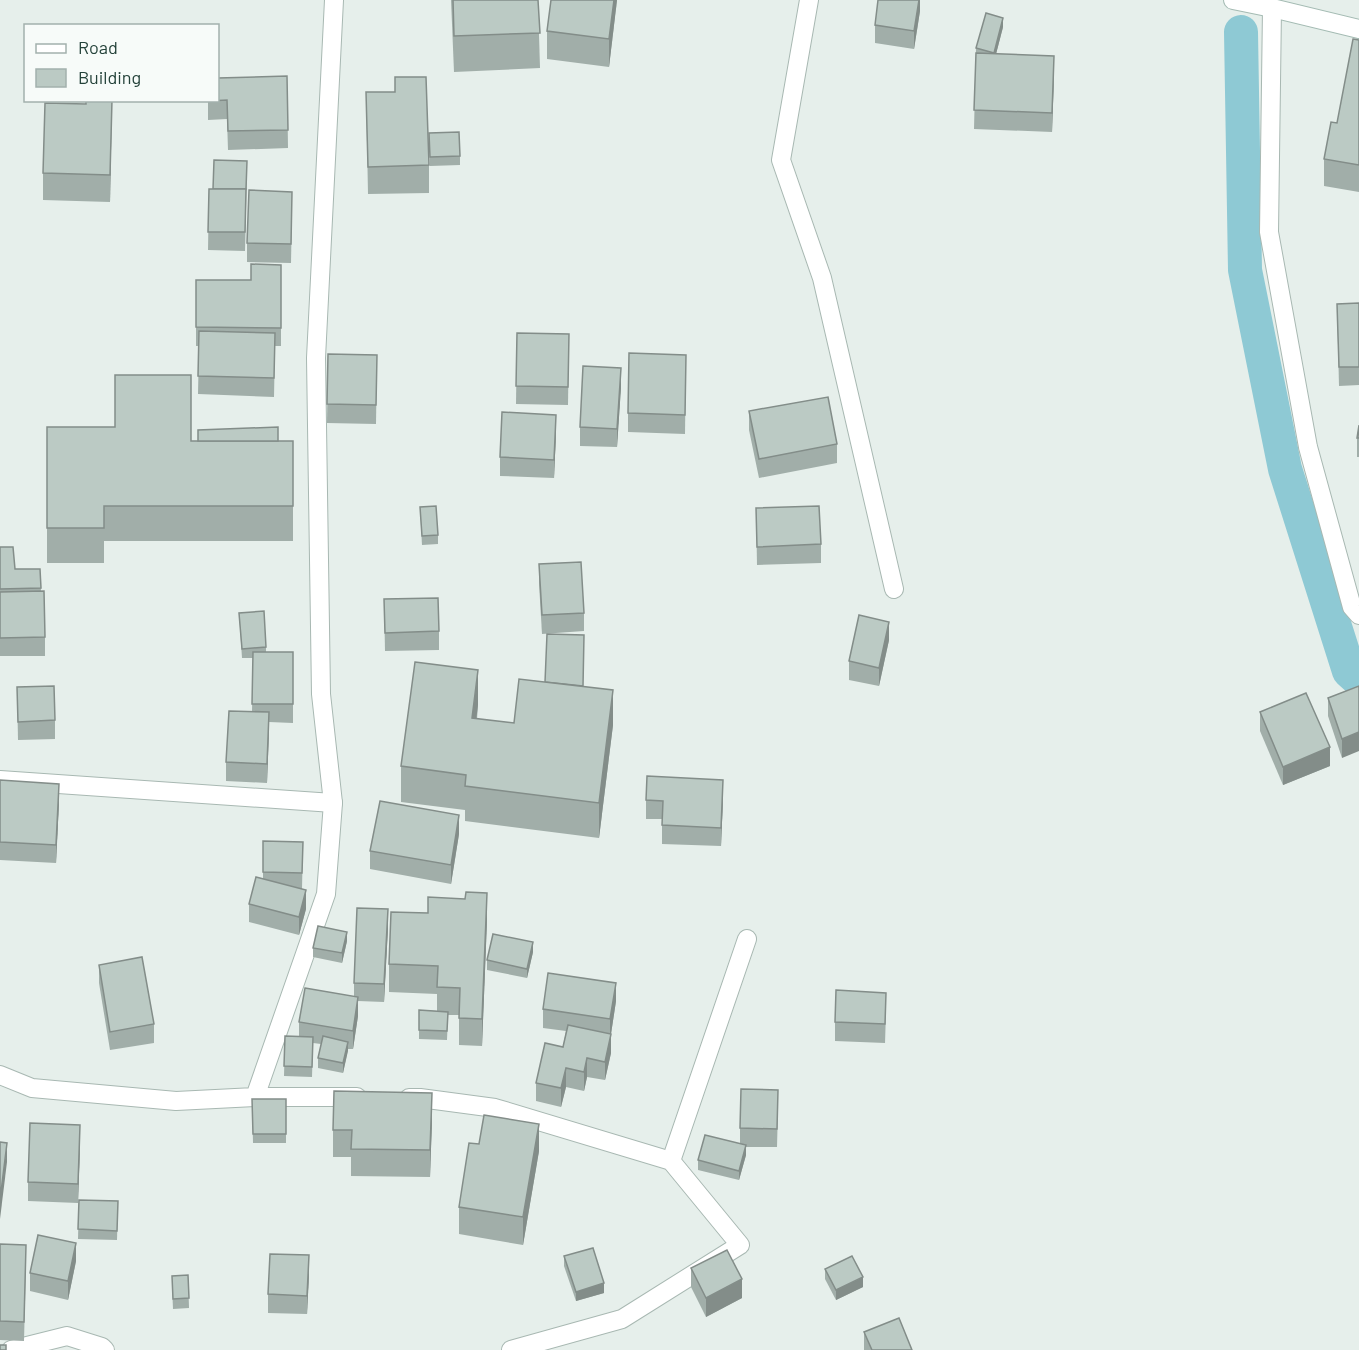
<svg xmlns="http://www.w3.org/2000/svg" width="1359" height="1350" viewBox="0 0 1359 1350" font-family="Barlow,sans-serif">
<rect width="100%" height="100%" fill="#e6efeb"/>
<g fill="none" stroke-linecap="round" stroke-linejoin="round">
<!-- canal -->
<path stroke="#8ec9d4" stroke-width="34" d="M1241,32l4,238 40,199 64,202 10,9"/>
<defs>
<g id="street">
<path d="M809,0l-28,160 41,118 72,311"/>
<path d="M1272,8l-3,224 39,215 44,160 7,8"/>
<path d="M0,780l333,23"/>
<path d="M0,1075l32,13 144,13 79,-4 71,-203 7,-91 -12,-109 -5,-336 18,-358"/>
<path d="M255,1097h102"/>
<path d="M409,1098h11l75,10 176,53 69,84 -118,74 -111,31"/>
<path d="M671,1161l76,-222"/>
<path d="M11,1350l56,-14 35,11 3,3"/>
</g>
<path id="secondary" d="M1233,0l39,8 87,21"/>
</defs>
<!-- street casing -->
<use href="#street" stroke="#a8b8b2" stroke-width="20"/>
<!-- secondary casing -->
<use href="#secondary" stroke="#a4bbb3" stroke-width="20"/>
<!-- street -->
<use href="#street" stroke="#fff" stroke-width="18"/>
<!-- secondary -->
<use href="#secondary" stroke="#fff" stroke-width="18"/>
</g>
<!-- wall -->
<g fill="#a1aea9">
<path d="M451,0h87l2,68 -86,4z"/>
<path d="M551,0h66l-8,67 -62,-8v-28z"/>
<path d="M920,0v11l-6,38 -39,-6v-18z"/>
<path d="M1003,27l-7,27 58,20 -2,58 -78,-3 2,-81z"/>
<path d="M1359,40v152l-35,-6v-27l13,-36z"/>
<path d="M287,76l1,72 -60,2 -1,-31 -19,1v-20z"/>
<path d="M395,77l34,88v28l-61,1 -2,-102h29z"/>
<path d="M112,100l-2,102 -67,-2v-27l43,-69z"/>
<path d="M429,133l31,23v9l-30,1z"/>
<path d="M247,171l-2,80 -37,-1 1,-61h4z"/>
<path d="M292,210l-1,53 -44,-1v-19z"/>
<path d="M281,265v81h-6l-1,51 -76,-3 1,-48h-3v-66h55z"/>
<path d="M1359,303v82l-20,1 -2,-82z"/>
<path d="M517,333l52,1 -1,71 -52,-1z"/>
<path d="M328,354l49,1 -1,69 -49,-1z"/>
<path d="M686,355l-1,79 -57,-2v-19z"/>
<path d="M621,387l-4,60 -37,-1v-19z"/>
<path d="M749,411l88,33v19l-78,15 -10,-48z"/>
<path d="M1359,425v32h-2v-19z"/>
<path d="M47,427l144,14h7v-11l80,11h15v100h-189v22h-57z"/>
<path d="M556,433l-2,45 -54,-2v-19z"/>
<path d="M420,507l18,28v9l-16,1z"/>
<path d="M756,508l65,36v19l-64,2z"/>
<path d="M0,547l15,22h25l1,22 4,46v19h-45z"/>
<path d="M539,564l45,49v18l-42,3 -3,-51z"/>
<path d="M384,599l55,32v19l-54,1z"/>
<path d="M239,613l27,34v5h27v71l-24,-1 -2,61 -41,-2v-19l26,-50 1,-54h-11z"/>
<path d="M889,640l-10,46 -30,-6v-19z"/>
<path d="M1359,686l-17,72 -14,-42v-18z"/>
<path d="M17,687l38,33v19l-37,1z"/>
<path d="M583,687l30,38 -14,113 -134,-17v-11l-64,-8v-36l77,-61 -1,14 37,4z"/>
<path d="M1260,712l70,54 -47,19 -23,-54z"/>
<path d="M0,780l59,22 -3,61 -56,-3z"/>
<path d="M723,798l-2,48 -59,-2v-25h-16v-19z"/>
<path d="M459,834l-8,50 -81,-15v-18z"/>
<path d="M263,841l40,1 -1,47 4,20 -7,26 -50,-13v-18l14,-25z"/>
<path d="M487,920l-5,126 -23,-1v-30h-11l-1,25 -28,-1v-29l18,1v-17l-48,-2v-28z"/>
<path d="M388,928l-4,74 -26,-1v15l-5,33h-5l-5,24 -25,-5v-10l3,-14 -8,-1 -1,34 -28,-1 1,-40 14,1v-15l55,-26v-13z"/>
<path d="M347,941l-5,22 -29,-6v-9z"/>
<path d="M533,952l-6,26 -40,-8v-10z"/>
<path d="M99,965l55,59v19l-44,7 -11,-67z"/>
<path d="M616,1001l-5,33v19l-6,27 -18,-3 -3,14 -18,-4 -5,20 -25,-6v-18l27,-36 3,-16 -23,-3v-19z"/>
<path d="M886,1011l-1,32 -50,-2v-19z"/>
<path d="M252,1099h34v44h-33z"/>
<path d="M778,1108l-1,39h-31v8l-7,25 -41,-10v-10l42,-16v-16z"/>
<path d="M432,1120l-2,57 -79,-1v-19h-18v-27z"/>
<path d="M80,1144l-2,59 -50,-2v-19z"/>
<path d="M479,1144l60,7 -16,94 -64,-11v-27z"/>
<path d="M79,1200l39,1 -1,39 -39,-1z"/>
<path d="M0,1244l26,19 -2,78 -24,-1z"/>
<path d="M564,1256l40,37 -28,8 -12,-35z"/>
<path d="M76,1261l-8,39 -38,-9v-18z"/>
<path d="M691,1268l51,30 -36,19 -15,-30z"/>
<path d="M825,1269l38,18 -27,13 -11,-21z"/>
<path d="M309,1274l-2,40 -39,-1v-19z"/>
<path d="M188,1275l1,33 -16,1 -1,-24z"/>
<path d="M864,1332l48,18h-48z"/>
</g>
<!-- shaded-wall -->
<g fill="#838d89">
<path d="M614,0h3l-8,67v-28z"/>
<path d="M919,0h1v11l-6,38v-18z"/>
<path d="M1003,18v9l-9,35v-9z"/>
<path d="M1054,56v18l-2,58v-19z"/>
<path d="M112,100l-2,102v-27z"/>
<path d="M621,368v19l-4,60v-18z"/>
<path d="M556,415v18l-2,45v-18z"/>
<path d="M889,622v18l-10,46v-18z"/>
<path d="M478,670v35l-6,48v-35z"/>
<path d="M613,690v35l-14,113v-35z"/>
<path d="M269,712v19l-2,52v-19z"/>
<path d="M1359,732v19l-17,7v-19z"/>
<path d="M1330,747v19l-47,19v-18z"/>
<path d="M723,780v18l-2,48v-18z"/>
<path d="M59,784v18l-3,61v-18z"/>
<path d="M459,815v19l-8,50v-19z"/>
<path d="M306,890v19l-7,26v-18z"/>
<path d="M487,893v27l-5,126v-27z"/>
<path d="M388,909v19l-4,74v-18z"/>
<path d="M347,932v9l-5,22v-10z"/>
<path d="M533,942v10l-6,26v-9z"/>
<path d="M616,983v18l-5,33v19l-6,27v-18l5,-25v-18z"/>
<path d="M358,997v19l-5,33v-18z"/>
<path d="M348,1042v9l-5,22v-10z"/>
<path d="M587,1058v19l-3,14v-19z"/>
<path d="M566,1068v19l-5,20v-19z"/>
<path d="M432,1093v27l-2,57v-27z"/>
<path d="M539,1124v27l-16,94v-28z"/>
<path d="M80,1125v19l-2,59v-19z"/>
<path d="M7,1143v19l-7,57v-19z"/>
<path d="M746,1145v10l-7,25v-9z"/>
<path d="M76,1243v18l-8,39v-19z"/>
<path d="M309,1255v19l-2,40v-18z"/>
<path d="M863,1277v10l-27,13v-10z"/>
<path d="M742,1279v19l-36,19v-19z"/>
<path d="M604,1283v10l-28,8v-9z"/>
</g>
<!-- building -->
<g fill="#bbcac4" stroke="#838d89" stroke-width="1.5">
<path d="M453,0h85l2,33 -86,3z"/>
<path d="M551,0h63l-5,39 -62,-8z"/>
<path d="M878,0h41l-5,31 -39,-6z"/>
<path d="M986,13l17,5 -9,35 -18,-5z"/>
<path d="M1353,39l6,1v125l-35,-6 7,-37 6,1z"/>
<path d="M976,53l78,3 -2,57 -78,-3z"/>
<path d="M287,76l1,54 -60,1 -1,-31 -19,1 10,-1v-22z"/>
<path d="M395,77h31l3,88 -61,2 -2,-75h29z"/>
<path d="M86,100h26l-2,75 -67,-2 2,-70 41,1z"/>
<path d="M459,132l1,24 -30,1 -1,-24z"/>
<path d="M214,160l33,1 -1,28h-33z"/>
<path d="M209,189h37l-1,43h-37z"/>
<path d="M249,190l43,2 -1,52 -44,-1z"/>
<path d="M251,264l30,1v63l-85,-1v-47h55z"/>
<path d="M1359,303v64h-20l-2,-63z"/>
<path d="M199,331l76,2 -1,45 -76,-2z"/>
<path d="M517,333l52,1 -1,53 -52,-1z"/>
<path d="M629,353l57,2 -1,60 -57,-2z"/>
<path d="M328,354l49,1 -1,50 -49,-1z"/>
<path d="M583,366l38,2 -4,61 -37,-2z"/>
<path d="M115,375h76v66h102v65h-189v22h-57v-101h68z"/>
<path d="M828,397l9,47 -78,15 -10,-48z"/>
<path d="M502,412l54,3 -2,45 -54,-3z"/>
<path d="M1359,425v13h-2z"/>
<path d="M278,427v14h-80v-11z"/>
<path d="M436,506l2,29 -16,1 -2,-29z"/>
<path d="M819,506l2,38 -64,3 -1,-39z"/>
<path d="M0,547h13l2,22h25l1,19 -41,1z"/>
<path d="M581,562l3,51 -42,2 -3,-51z"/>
<path d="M44,591l1,46 -45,1v-46z"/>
<path d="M438,598l1,33 -54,2 -1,-34z"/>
<path d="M264,611l2,36 -24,2 -3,-36z"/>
<path d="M859,615l30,7 -10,46 -30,-7z"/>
<path d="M547,634l37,1 -1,51 -38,-4z"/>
<path d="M253,652h40v52h-41z"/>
<path d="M415,662l63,8 -6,48 42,5 5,-44 94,11 -14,113 -134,-17 1,-11 -65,-9z"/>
<path d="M54,686l1,34 -37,2 -1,-35z"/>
<path d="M1359,686v46l-17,7 -14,-41z"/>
<path d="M1306,693l24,54 -47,20 -23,-55z"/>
<path d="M229,711l40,1 -2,52 -41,-2z"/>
<path d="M647,776l76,4 -2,48 -59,-3 1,-24 -17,-1z"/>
<path d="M0,780l59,4 -3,61 -56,-3z"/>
<path d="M380,801l79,14 -8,50 -81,-14z"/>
<path d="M263,841l40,1 -1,31 -39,-1z"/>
<path d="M256,877l50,13 -7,27 -50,-13z"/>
<path d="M466,892l21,1 -5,126 -23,-1 1,-30 -23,-1 1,-21 -49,-2 2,-52 37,1v-16l37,2z"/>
<path d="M357,908l31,1 -4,75 -30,-1z"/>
<path d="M318,926l29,6 -5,21 -29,-5z"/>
<path d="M493,934l40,8 -6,27 -40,-9z"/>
<path d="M142,957l12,67 -44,8 -11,-67z"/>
<path d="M548,973l68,10 -6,36 -67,-10z"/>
<path d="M305,988l53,9 -5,34 -54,-9z"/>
<path d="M836,990l50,3 -1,31 -50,-2z"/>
<path d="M419,1010l29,2 -1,19 -28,-1z"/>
<path d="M568,1025l43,9 -6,28 -18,-4 -3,14 -18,-4 -5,20 -25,-5 9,-40 18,4z"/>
<path d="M285,1036l28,1 -1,30 -28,-1z"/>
<path d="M323,1036l25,6 -5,21 -25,-5z"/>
<path d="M741,1089l37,1 -1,39 -37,-1z"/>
<path d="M334,1091l98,2 -2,57 -79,-1 1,-19h-19z"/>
<path d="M252,1099h34v35h-33z"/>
<path d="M484,1115l55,9 -16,93 -64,-10 10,-64 10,1z"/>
<path d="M30,1123l50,2 -2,59 -50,-2z"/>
<path d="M705,1135l41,10 -7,26 -41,-11z"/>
<path d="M0,1142l7,1 -7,57z"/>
<path d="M79,1200l39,1 -1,30 -39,-2z"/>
<path d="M38,1235l38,8 -8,38 -38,-8z"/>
<path d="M0,1244l26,1 -2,77 -24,-1z"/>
<path d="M593,1248l11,35 -28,9 -12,-36z"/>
<path d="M727,1250l15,29 -36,19 -15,-30z"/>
<path d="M270,1254l39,1 -2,41 -39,-2z"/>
<path d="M852,1256l11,21 -27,13 -11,-21z"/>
<path d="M188,1275l1,23 -16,1 -1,-23z"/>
<path d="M899,1318l13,32h-40l-8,-18z"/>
<rect x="0" y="1345" width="6" height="5"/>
</g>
<!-- legend -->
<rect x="24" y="24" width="195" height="78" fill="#f7fbf9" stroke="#a3b1ad" stroke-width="1.5"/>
<rect x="36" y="44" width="30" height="9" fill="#ffffff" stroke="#a3b1ad" stroke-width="1.5"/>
<text x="78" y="54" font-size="18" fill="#24423a">Road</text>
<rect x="36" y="69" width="30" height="18" fill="#bbcac4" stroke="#a3b1ad" stroke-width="1.5"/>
<text x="78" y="84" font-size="18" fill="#24423a">Building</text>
</svg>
